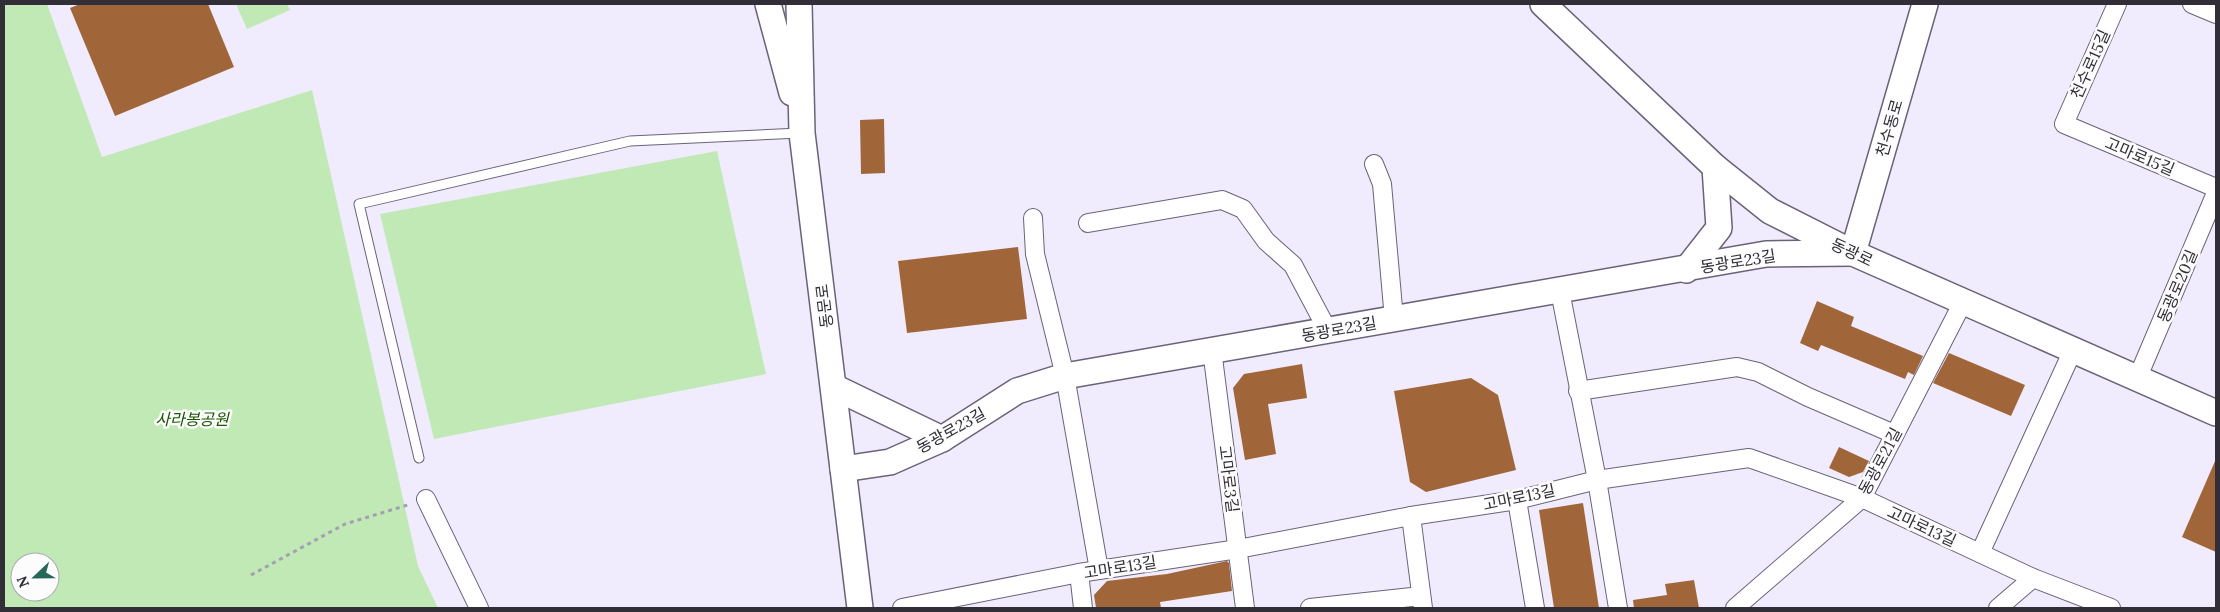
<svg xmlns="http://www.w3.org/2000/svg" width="2220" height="612" viewBox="0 0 2220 612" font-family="Lora,'Noto Sans KR',serif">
<rect width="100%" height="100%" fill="#f1ebfe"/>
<!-- green -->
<g fill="#c0e9b5" fill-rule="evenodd">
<path d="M4,4h43l55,153 210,-67 106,476 20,42h-434zM20,562h30v30h-30z"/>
<path d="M236,4h51l3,6 -43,19z"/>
<path d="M717,151l49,223 -332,65 -54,-225z"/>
</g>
<!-- building -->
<g fill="#a0663a">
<path d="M80,4h128l26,63 -119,49 -45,-108z"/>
<path d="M884,119l1,54 -24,1 -1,-54z"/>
<path d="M1018,247l9,72 -120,14 -9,-72z"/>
<path d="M1817,301l37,16 -3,9 72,30 -9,19 -6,-3 -3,7 -84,-34 -3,6 -18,-8z"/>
<path d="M1949,353l76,32 -14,31 -78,-33z"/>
<path d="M1302,364l5,34 -39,6 8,50 -31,6 -12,-72 11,-14z"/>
<path d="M1471,378l27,17 18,75 -90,22 -16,-10 -16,-91z"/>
<path d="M1839,447l30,14 -6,11 -14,5 -20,-9z"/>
<path d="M2216,459v93l-34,-15z"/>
<path d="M1583,503l16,105h-45l-15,-98z"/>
<path d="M1227,561l2,2 3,28 -72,11 1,6h-65l-2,-13 13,-14 60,-7z"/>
<path d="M1694,580l5,28h-65l-1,-8 34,-5 -2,-11z"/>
</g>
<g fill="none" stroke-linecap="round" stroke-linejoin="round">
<defs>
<path id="lane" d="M419,458l-60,-254 271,-63 170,-8"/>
<g id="street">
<path d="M2117,4l-53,120 152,64"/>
<path d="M2192,4l24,10"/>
<path d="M1374,164l8,20 12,135"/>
<path d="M1033,218l2,36 30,122 34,194"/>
<path d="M1088,223l134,-23 21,9 23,32 27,24 35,66"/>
<path d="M1560,291l37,189 21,128"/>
<path d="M1212,350l33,258"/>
<path d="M2137,379l79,-186"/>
<path d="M1578,391l159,-24 21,5 50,25 86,37"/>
<path d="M426,499l53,109"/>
<path d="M1517,500l18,108"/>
<path d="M1411,516l12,92"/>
<path d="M1980,553l93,-203"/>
<path d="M1079,573l4,35"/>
<path d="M902,608l177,-35 159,-24 173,-33 106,-16 80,-20 152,-22 113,40 171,80 78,30"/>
<path d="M1310,608l111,-12"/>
<path d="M1735,608l127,-110 101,-196"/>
<path d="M1998,608l35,-30"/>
</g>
<g id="secondary">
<path d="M768,4l24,89"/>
<path d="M799,4l3,129 58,475"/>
<path d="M1543,4l172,163 55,44 83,42 363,160"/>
<path d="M1686,270l33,-42 -4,-61"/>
<path d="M834,387l108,52"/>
<path d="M843,469l47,-7 52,-23 75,-48 48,-15 701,-122 87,-1 72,-249"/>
</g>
</defs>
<!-- lane casing -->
<use href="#lane" stroke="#6a6377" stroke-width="11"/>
<!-- street casing -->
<use href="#street" stroke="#6a6377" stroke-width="20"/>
<!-- secondary casing -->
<use href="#secondary" stroke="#6a6377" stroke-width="28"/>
<!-- path -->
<path stroke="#a4a0af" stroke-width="3" stroke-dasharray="4 4" stroke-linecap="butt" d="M251,575l94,-51 66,-20"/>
<!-- lane -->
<use href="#lane" stroke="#fff" stroke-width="9"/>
<!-- street -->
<use href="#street" stroke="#fff" stroke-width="18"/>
<!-- secondary -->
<use href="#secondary" stroke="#fff" stroke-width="25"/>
</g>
<g text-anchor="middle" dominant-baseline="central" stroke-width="5" stroke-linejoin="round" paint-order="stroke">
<!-- street labels -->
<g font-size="16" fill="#312e37" stroke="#fcfcfc">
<text transform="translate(2090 64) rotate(-66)">천수로15길</text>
<text transform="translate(1889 128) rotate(-74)">천수동로</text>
<text transform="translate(2140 156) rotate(23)">고마로15길</text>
<text transform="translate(1852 252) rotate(25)">동광로</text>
<text transform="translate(1738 261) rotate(-9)">동광로23길</text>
<text transform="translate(2177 286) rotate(-67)">동광로20길</text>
<text transform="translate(824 306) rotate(-97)">동문로</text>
<text transform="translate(1339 329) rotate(-10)">동광로23길</text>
<text transform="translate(951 430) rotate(-29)">동광로23길</text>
<text transform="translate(1880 461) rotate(-62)">동광로21길</text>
<text transform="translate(1229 479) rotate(83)">고마로3길</text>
<text transform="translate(1519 497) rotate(-12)">고마로13길</text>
<text transform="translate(1922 526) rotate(25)">고마로13길</text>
<text transform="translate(1120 567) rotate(-9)">고마로13길</text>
</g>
<!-- park labels -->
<g font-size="16" font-style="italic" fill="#1a5500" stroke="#fcfcfc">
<text x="192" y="419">사라봉공원</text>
</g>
</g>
<!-- border -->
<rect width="2220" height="612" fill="none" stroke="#312e37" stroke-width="10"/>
<!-- north arrow -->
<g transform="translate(35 577) rotate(248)"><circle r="24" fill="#fcfcfc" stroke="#abaaad"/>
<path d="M0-4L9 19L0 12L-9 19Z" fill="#256859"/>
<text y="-8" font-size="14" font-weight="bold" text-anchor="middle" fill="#312e37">N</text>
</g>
</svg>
